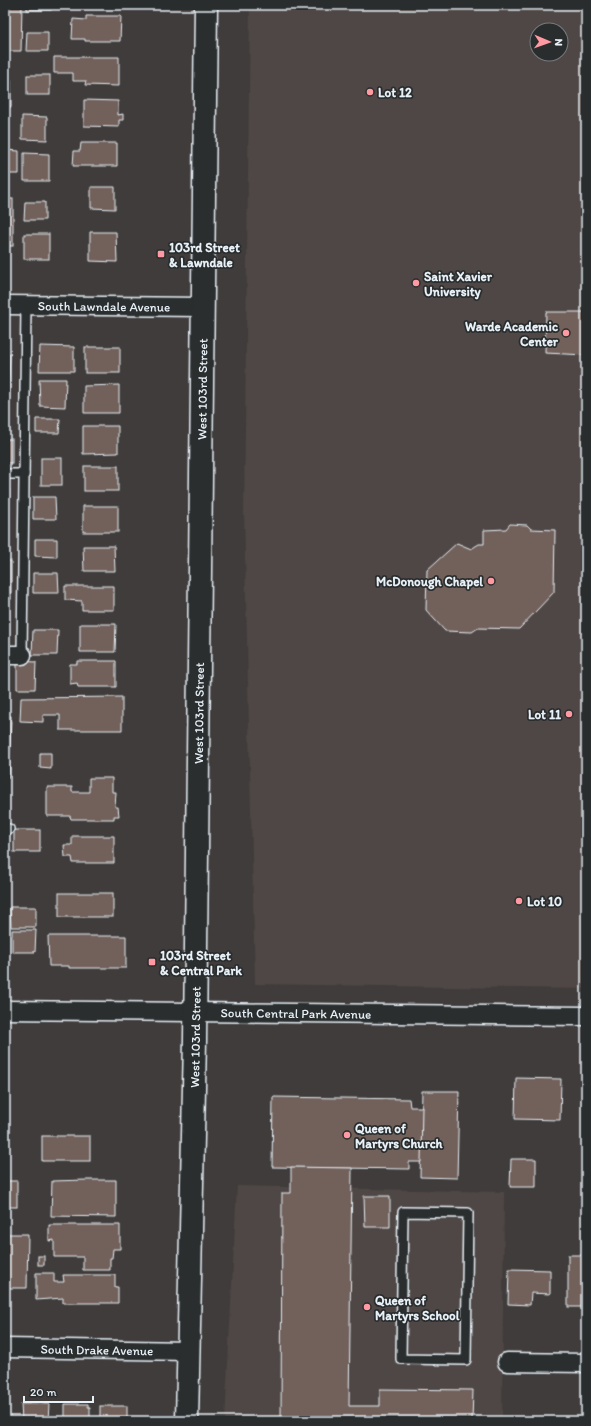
<svg xmlns="http://www.w3.org/2000/svg" width="591" height="1426" viewBox="0 0 591 1426" font-family="Itim,sans-serif">
<rect width="100%" height="100%" fill="#403c3b"/>
<filter id="ink" filterUnits="userSpaceOnUse"><feTurbulence type="fractalNoise" baseFrequency=".025" numOctaves="2"/><feDisplacementMap in="SourceGraphic" scale="8" xChannelSelector="R" yChannelSelector="G"/><feConvolveMatrix kernelMatrix="1 2 1 2 8 2 1 2 1" color-interpolation-filters="sRGB"/></filter>
<g filter="url(#ink)">
<!-- built -->
<g fill="#4f4744" fill-rule="evenodd">
<path d="M250,5h336v984l-331,-5 -11,-472zM537,30h24v24h-24z"/>
<path d="M237,1186l267,6 -2,229h-277z"/>
</g>
<!-- building -->
<g fill="#72605a" stroke="#e8f1f8">
<path d="M5,5h17l-1,46h-16z"/>
<rect x="27" y="5" width="24" height="5"/>
<path d="M86,16h35l-1,25h-35v-2h-13l1,-20 13,1z"/>
<path d="M27,32h21v19h-22z"/>
<path d="M54,57h65v29l-34,-1 1,-4h-13v-8h-19z"/>
<rect x="27" y="75" width="23" height="20"/>
<rect x="5" y="81" width="6" height="26"/>
<path d="M84,100l34,1v14l5,-1v6h-4v7l-35,-1z"/>
<path d="M22,116l25,1v23l-25,-1z"/>
<path d="M81,143h36v23h-44l1,-15h6z"/>
<path d="M5,150l14,1v23h-14z"/>
<path d="M24,153l25,1v27h-25z"/>
<path d="M91,187h24v22l-24,-1z"/>
<rect x="5" y="199" width="8" height="47"/>
<path d="M25,202h20v18h-21z"/>
<path d="M90,232h26l1,30 -27,-1z"/>
<rect x="24" y="234" width="25" height="25"/>
<path d="M546,312h40v43l-41,-2z"/>
<path d="M40,346l34,1v24h-35z"/>
<rect x="85" y="347" width="35" height="26"/>
<path d="M5,354h5l-2,53h-3z"/>
<path d="M39,379h27l-1,28 -25,-1z"/>
<path d="M119,385v28h-35v-27z"/>
<path d="M36,419h24l-1,14h-23z"/>
<path d="M83,426h35v27l-35,1z"/>
<rect x="5" y="439" width="7" height="24"/>
<rect x="41" y="458" width="21" height="27"/>
<rect x="84" y="466" width="34" height="25"/>
<path d="M5,489h4v21l-4,1z"/>
<path d="M33,497h22l1,22h-23z"/>
<rect x="83" y="506" width="35" height="26"/>
<path d="M510,524l17,1 4,4 24,1 -1,62 -35,37 -41,-1 -6,4 -27,-1 -19,-21 1,-40 30,-27 14,6 8,-5h5v-14l22,-1z"/>
<path d="M35,539h22v18l-22,-1z"/>
<path d="M83,546h31l1,25h-31z"/>
<rect x="5" y="561" width="6" height="38"/>
<path d="M33,573h25l1,20h-26z"/>
<path d="M65,586h49v24h-32v-9l-17,-1z"/>
<path d="M80,624h36l-1,28h-35z"/>
<path d="M33,630h25l-1,25h-25z"/>
<path d="M17,661l19,1 -1,27h-18z"/>
<path d="M77,661h39v26h-38l-1,-4 -7,1v-20h7z"/>
<path d="M122,697v33h-62v-15h-17v7l-23,-1 1,-23z"/>
<path d="M5,716h6l-2,61h-4z"/>
<path d="M40,753h11v16l-11,-1z"/>
<path d="M89,778h23v14h4l-1,15h3l1,9h-5v3h-43l-1,-3h-23v-29h25v5h17z"/>
<rect x="14" y="830" width="26" height="22"/>
<path d="M72,836h42v27h-41l-1,-6h-7l-1,-12h8z"/>
<rect x="59" y="893" width="54" height="24"/>
<rect x="5" y="894" width="1" height="52"/>
<path d="M10,907h26v20h-25z"/>
<path d="M12,930h24l-1,22h-23z"/>
<path d="M48,936h78v32h-57v-2h-20z"/>
<path d="M516,1078l45,1 -1,41 -45,-1z"/>
<path d="M422,1091h37l-2,87 -37,-1z"/>
<path d="M273,1097l136,2 1,8h12l-1,55h-12v7l-137,-2z"/>
<rect x="42" y="1136" width="48" height="25"/>
<path d="M511,1159h25v28h-26z"/>
<path d="M5,1162h2v10l-2,-1z"/>
<path d="M291,1167l61,1 -3,238h31v-17l93,1 -1,31h-191l1,-228h9z"/>
<path d="M87,1180h29v37l-65,-1 1,-35z"/>
<rect x="5" y="1181" width="12" height="26"/>
<path d="M364,1196h26v31h-25z"/>
<path d="M49,1225h71v24h-7l-1,9h-2v12h-27v-13h-29v-17l-5,1z"/>
<path d="M5,1234h23l-1,54h-22z"/>
<rect x="568" y="1255" width="18" height="52"/>
<rect x="38" y="1256" width="6" height="9"/>
<path d="M509,1269l41,1v24l-19,-1 -1,12 -22,-1z"/>
<path d="M36,1273h18v9h10l-1,-7h52v12h3v16h-55v-5l-27,2z"/>
<path d="M21,1404h28l-1,17h-26z"/>
<path d="M65,1404h23v3h2v14h-25z"/>
<rect x="5" y="1406" width="2" height="15"/>
<rect x="100" y="1406" width="27" height="15"/>
</g>
<g fill="none" stroke-linecap="round" stroke-linejoin="round">
<defs>
<g id="service">
<path d="M5,474h19"/>
<path d="M22,655l4,-350"/>
<path d="M5,829h4"/>
<path d="M403,1212l65,1 -2,147 -65,-1z"/>
</g>
<g id="minor">
<path id="s1" d="M5,305l198,2"/>
<path d="M5,655h17"/>
<path id="s2" d="M5,1010l581,6"/>
<path id="s3" d="M5,1348l184,3"/>
<path d="M507,1362l79,1"/>
</g>
<g id="secondary">
<path id="s4" d="M187,1421l8,-381 11,-1035"/>
</g>
</defs>
<!-- service casing -->
<use href="#service" stroke="#e8f1f8" stroke-width="12"/>
<!-- minor casing -->
<use href="#minor" stroke="#e8f1f8" stroke-width="21"/>
<!-- secondary casing -->
<use href="#secondary" stroke="#e8f1f8" stroke-width="25"/>
<!-- service -->
<use href="#service" stroke="#2a2d2e" stroke-width="9"/>
<!-- minor -->
<use href="#minor" stroke="#2a2d2e" stroke-width="18"/>
<!-- secondary -->
<use href="#secondary" stroke="#2a2d2e" stroke-width="22"/>
</g>
</g>
<!-- markers -->
<g fill="#ff9aa2" stroke="#2a2d2e" stroke-width="1.5">
<circle cx="370" cy="92" r="4"/>
<rect x="157" y="250" width="8" height="8" rx="2"/>
<circle cx="416" cy="283" r="4"/>
<circle cx="566" cy="333" r="4"/>
<circle cx="491" cy="581" r="4"/>
<circle cx="569" cy="714" r="4"/>
<circle cx="519" cy="901" r="4"/>
<rect x="148" y="958" width="8" height="8" rx="2"/>
<circle cx="347" cy="1135" r="4"/>
<circle cx="367" cy="1307" r="4"/>
</g>
<g text-anchor="middle" dominant-baseline="central" stroke-width="3.5" stroke-linejoin="round" paint-order="stroke">
<!-- poi labels -->
<g font-size="13" font-weight="bold" fill="#e8f1f8" stroke="#2a2d2e" text-anchor="start">
<text x="378" y="92">Lot 12</text>
<text x="169" y="247">103rd Street<tspan x="169" dy="15">&amp; Lawndale</tspan></text>
<text x="424" y="276">Saint Xavier<tspan x="424" dy="15">University</tspan></text>
<text x="558" y="326" text-anchor="end">Warde Academic<tspan x="558" dy="15">Center</tspan></text>
<text x="483" y="581" text-anchor="end">McDonough Chapel</text>
<text x="561" y="714" text-anchor="end">Lot 11</text>
<text x="527" y="901">Lot 10</text>
<text x="160" y="955">103rd Street<tspan x="160" dy="15">&amp; Central Park</tspan></text>
<text x="355" y="1128">Queen of<tspan x="355" dy="15">Martyrs Church</tspan></text>
<text x="375" y="1300">Queen of<tspan x="375" dy="15">Martyrs School</tspan></text>
</g>
<!-- street labels -->
<g font-size="13" fill="#e8f1f8" stroke="#2a2d2e">
<text stroke="none"><textPath href="#s1" startOffset="99">South Lawndale Avenue</textPath></text>
<text stroke="none"><textPath href="#s4" startOffset="1032">West 103rd Street</textPath></text>
<text stroke="none"><textPath href="#s4" startOffset="708">West 103rd Street</textPath></text>
<text stroke="none"><textPath href="#s2" startOffset="291">South Central Park Avenue</textPath></text>
<text stroke="none"><textPath href="#s4" startOffset="384">West 103rd Street</textPath></text>
<text stroke="none"><textPath href="#s3" startOffset="92">South Drake Avenue</textPath></text>
</g>
</g>
<!-- margin -->
<rect width="591" height="1426" fill="none" stroke="#2a2d2e" stroke-width="20"/>
<rect x="10" y="10" width="571" height="1406" fill="none" stroke="#e8f1f8" stroke-width="1.5" filter="url(#ink)"/>
<!-- north arrow -->
<g transform="translate(549 42) rotate(92)"><circle r="19" fill="#2a2d2e" stroke="#767b7f"/>
<path d="M0-3L7 15L0 10L-7 15Z" fill="#ff9aa2"/>
<text y="-6" font-size="11" font-weight="bold" text-anchor="middle" fill="#e8f1f8">N</text>
</g>
<!-- scale -->
<path d="M24 1396v6h69v-6" fill="none" stroke="#e8f1f8" stroke-width="2"/>
<text x="30" y="1396" font-size="12" fill="#e8f1f8" stroke="#2a2d2e" stroke-width="3" paint-order="stroke">20 m</text>
</svg>
